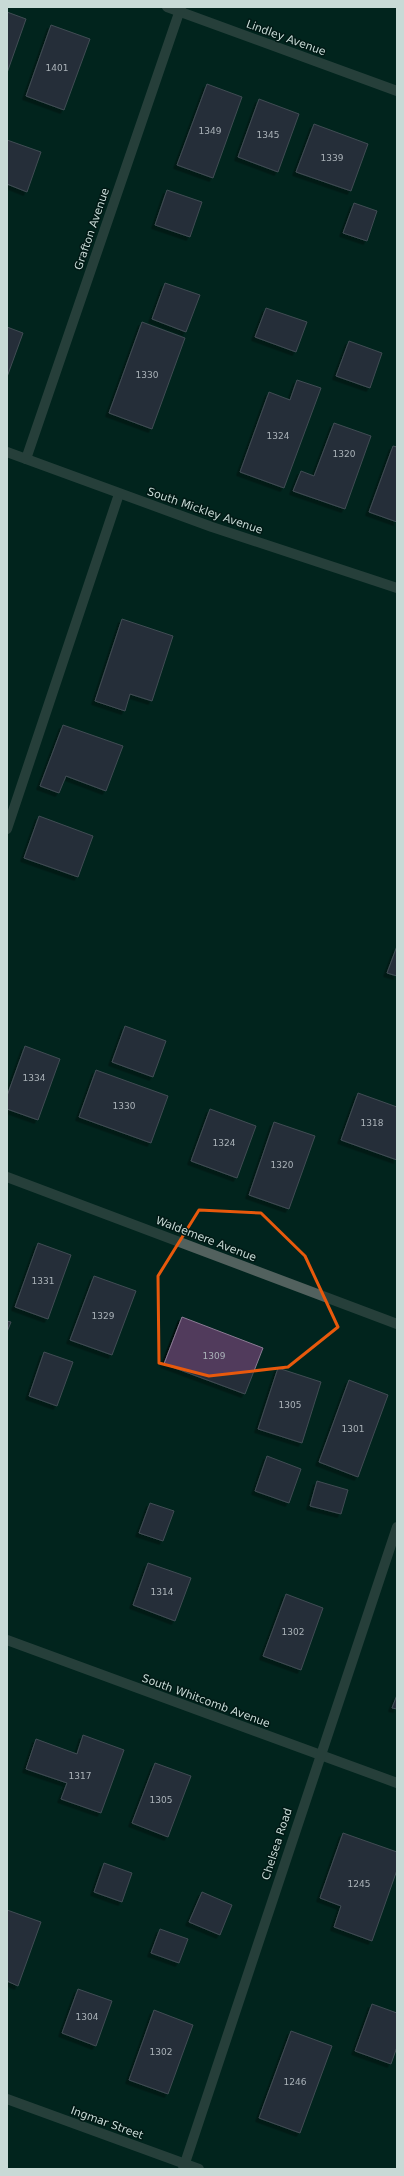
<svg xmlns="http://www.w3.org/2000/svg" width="404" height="2176" viewBox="0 0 404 2176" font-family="'DejaVu Sans',sans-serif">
<defs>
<filter id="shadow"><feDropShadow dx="-3.5" dy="3.5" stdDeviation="0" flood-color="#0009"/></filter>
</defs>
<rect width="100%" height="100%" fill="#01241e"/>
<!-- building -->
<g fill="#513a5c" stroke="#8c7c95" filter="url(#shadow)">
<path d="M7,12l19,7 -19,54z"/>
<path d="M51,25l39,14 -26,71 -38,-14z"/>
<path d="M207,84l35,13 -29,81 -36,-13z"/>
<path d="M259,99l40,15 -21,58 -40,-15z"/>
<path d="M314,124l54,20 -17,47 -55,-19z"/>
<path d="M7,140l34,12 -14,40 -20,-8z"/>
<path d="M167,190l35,12 -12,35 -35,-12z"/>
<path d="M354,203l23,8 -10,30 -24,-8z"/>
<path d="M165,283l35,12 -14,37 -34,-13z"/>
<path d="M266,308l41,14 -11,30 -41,-15z"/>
<path d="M142,322l43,16 -33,91 -43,-16z"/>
<path d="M7,327l16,6 -16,44z"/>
<path d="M349,341l33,12 -12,35 -34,-12z"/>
<path d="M297,380l24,8 -37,100 -44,-16 29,-80 21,8z"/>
<path d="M334,423l37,13 -26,73 -52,-18 8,-20 13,5z"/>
<path d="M393,446l4,1v75l-28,-10z"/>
<path d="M122,619l51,17 -21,65 -22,-7 -5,17 -30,-10z"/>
<path d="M63,725l60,21 -17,45 -40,-15 -7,17 -19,-7z"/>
<path d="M39,816l54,20 -15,41 -54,-19z"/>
<path d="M397,946v30l-10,-3z"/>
<path d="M125,1026l41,15 -13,36 -41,-15z"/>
<path d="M25,1046l35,13 -22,61 -31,-11v-13z"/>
<path d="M96,1070l72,26 -17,47 -72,-26z"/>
<path d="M358,1093l39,14v53l-56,-20z"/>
<path d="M210,1109l46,17 -19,52 -46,-17z"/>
<path d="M274,1122l41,14 -26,73 -40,-14z"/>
<path d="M38,1243l33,12 -23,64 -33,-12z"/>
<path d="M94,1276l42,15 -24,64 -42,-15z"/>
<path d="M182,1317l81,31 -18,46 -81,-30z"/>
<path d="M7,1321l4,1 -4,10z"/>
<path d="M44,1352l29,10 -16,44 -28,-10z"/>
<path d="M278,1368l43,14 -19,61 -44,-14z"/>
<path d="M349,1380l39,15 -30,82 -39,-15z"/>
<path d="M267,1456l34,13 -12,34 -34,-12z"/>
<path d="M317,1481l31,9 -7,24 -31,-8z"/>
<path d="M150,1503l24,8 -11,30 -24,-8z"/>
<path d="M148,1563l43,15 -16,43 -42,-16z"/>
<path d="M286,1594l37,14 -22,62 -38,-14z"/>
<path d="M397,1695v14l-5,-1z"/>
<path d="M83,1735l41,15 -23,63 -40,-14 6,-16 -41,-14 10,-30 41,15z"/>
<path d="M155,1763l36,13 -23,61 -36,-14z"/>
<path d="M343,1833l54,19v18l-25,71 -38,-14 7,-21 -21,-8z"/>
<path d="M104,1863l28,10 -10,29 -28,-10z"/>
<path d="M202,1892l30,13 -12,30 -31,-13z"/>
<path d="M7,1910l34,12 -23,64 -11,-5z"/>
<path d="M160,1929l28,10 -9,24 -28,-10z"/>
<path d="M78,1989l34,12 -16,45 -34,-13z"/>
<path d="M372,2004l25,9v34l-6,17 -36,-13z"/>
<path d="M154,2010l39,15 -25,69 -39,-14z"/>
<path d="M291,2031l41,15 -32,87 -41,-15z"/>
</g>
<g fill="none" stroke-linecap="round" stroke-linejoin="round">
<!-- lane -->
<path stroke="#52615e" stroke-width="10" d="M7,829l112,-335"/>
<!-- street -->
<g stroke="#52615e" stroke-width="10">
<path d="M167,7l230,84"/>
<path d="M7,452l205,75 185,61"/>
<path d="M26,459l155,-452"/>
<path d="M7,1177l390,147"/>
<path d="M7,1640l390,143"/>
<path d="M7,2099l192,70"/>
<path d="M183,2169l214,-642"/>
</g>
</g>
<!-- marked area -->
<path d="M0 0H404V2176H0ZM199,1210l62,3 44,43 33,71 -50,40 -79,9 -50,-13 -1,-87z" fill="#01241e" fill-opacity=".55" fill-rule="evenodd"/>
<path fill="none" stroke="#e8590c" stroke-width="3" stroke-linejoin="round" d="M199,1210l62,3 44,43 33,71 -50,40 -79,9 -50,-13 -1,-87z"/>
<g text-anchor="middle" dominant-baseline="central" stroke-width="3" stroke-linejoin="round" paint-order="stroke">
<!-- number labels -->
<g font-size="9" fill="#aab2b8">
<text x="57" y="68">1401</text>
<text x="210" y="131">1349</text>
<text x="268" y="135">1345</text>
<text x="332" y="158">1339</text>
<text x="147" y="375">1330</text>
<text x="278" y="436">1324</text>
<text x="344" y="454">1320</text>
<text x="34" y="1078">1334</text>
<text x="124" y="1106">1330</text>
<text x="372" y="1123">1318</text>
<text x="224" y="1143">1324</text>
<text x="282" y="1165">1320</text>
<text x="43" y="1281">1331</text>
<text x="103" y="1316">1329</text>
<text x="214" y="1356">1309</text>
<text x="290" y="1405">1305</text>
<text x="353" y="1429">1301</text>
<text x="162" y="1592">1314</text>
<text x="293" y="1632">1302</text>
<text x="80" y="1776">1317</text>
<text x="161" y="1800">1305</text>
<text x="359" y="1884">1245</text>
<text x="87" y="2017">1304</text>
<text x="161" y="2052">1302</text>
<text x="295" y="2082">1246</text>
</g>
<!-- street labels -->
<g font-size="11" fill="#c8dad6" stroke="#011915">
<text transform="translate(286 38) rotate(20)">Lindley Avenue</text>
<text transform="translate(92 229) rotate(-71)">Grafton Avenue</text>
<text transform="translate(205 511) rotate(19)">South Mickley Avenue</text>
<text transform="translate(206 1239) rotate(21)">Waldemere Avenue</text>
<text transform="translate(206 1701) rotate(20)">South Whitcomb Avenue</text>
<text transform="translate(277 1844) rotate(-72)">Chelsea Road</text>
<text transform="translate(107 2123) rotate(20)">Ingmar Street</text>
</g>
</g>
<!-- border -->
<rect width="404" height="2176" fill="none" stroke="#c8dad6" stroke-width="16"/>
</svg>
